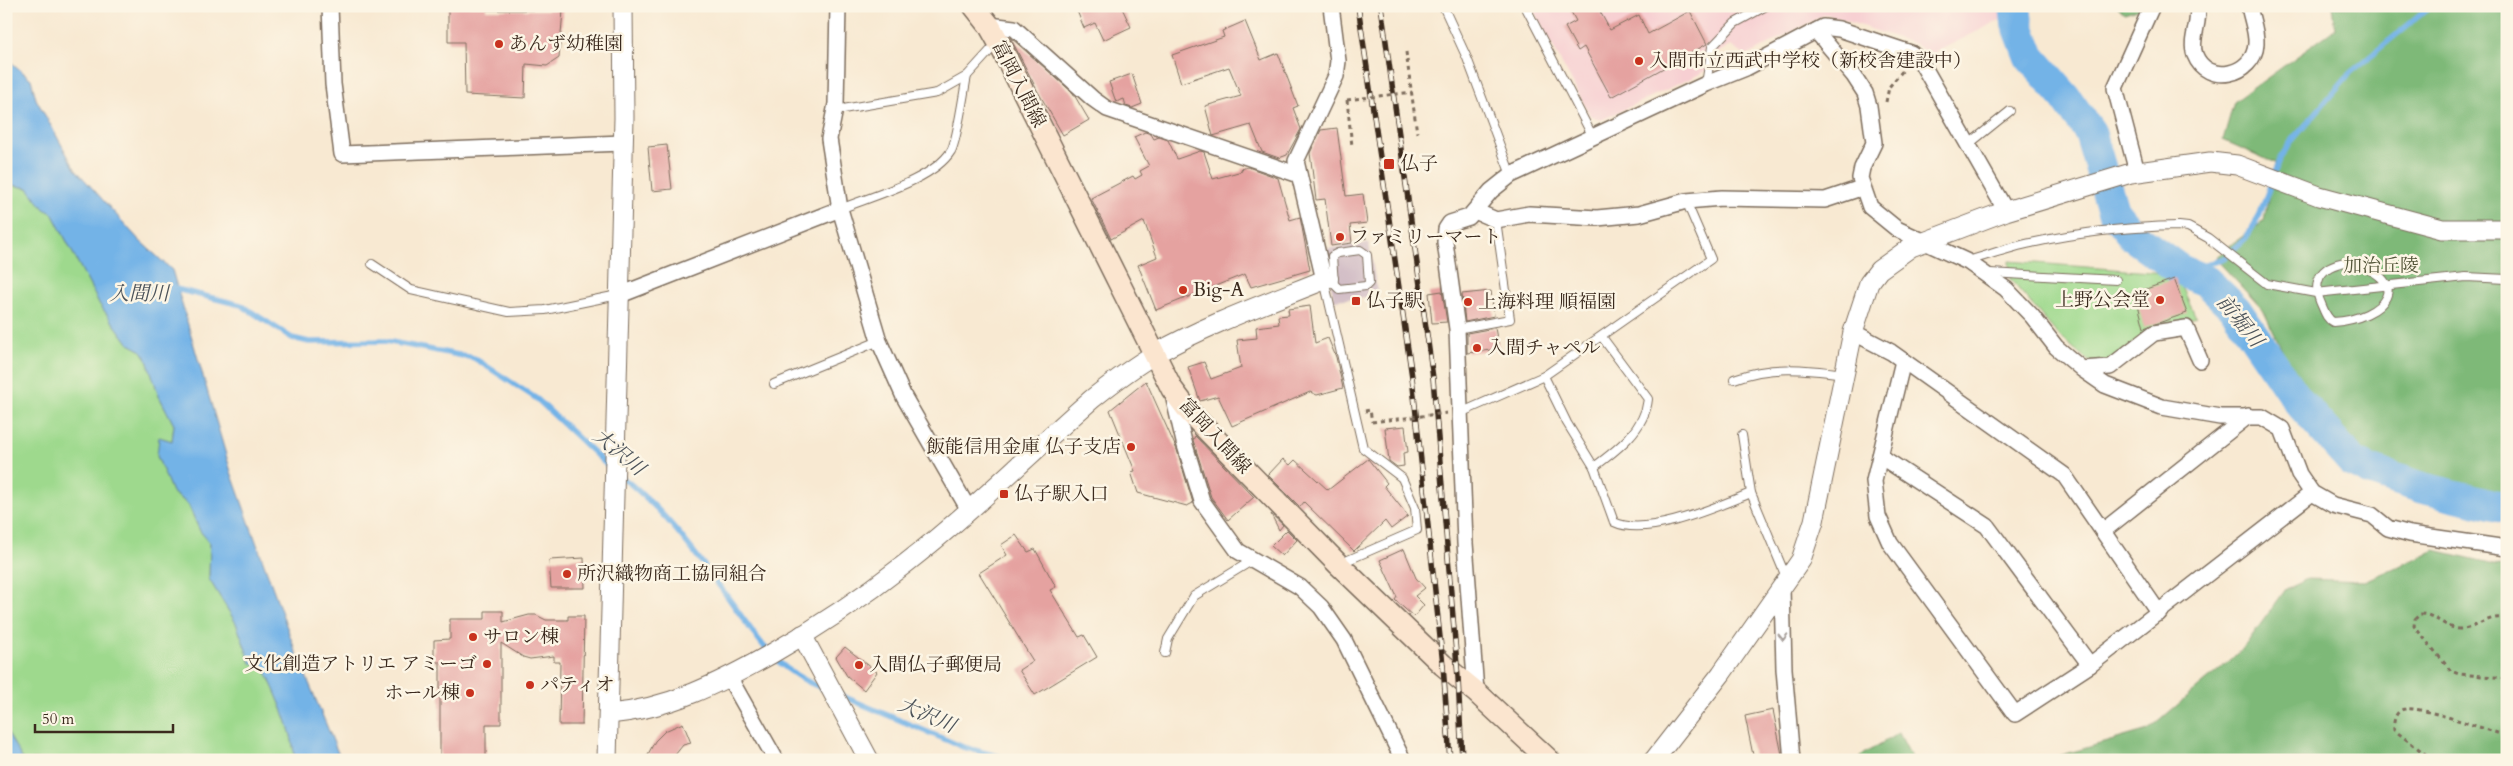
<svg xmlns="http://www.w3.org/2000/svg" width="2513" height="766" viewBox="0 0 2513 766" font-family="Cardo,'Noto Serif JP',serif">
<rect width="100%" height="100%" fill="#fcf5e5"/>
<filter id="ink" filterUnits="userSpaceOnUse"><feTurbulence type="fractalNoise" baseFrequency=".02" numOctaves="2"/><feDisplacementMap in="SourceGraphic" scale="10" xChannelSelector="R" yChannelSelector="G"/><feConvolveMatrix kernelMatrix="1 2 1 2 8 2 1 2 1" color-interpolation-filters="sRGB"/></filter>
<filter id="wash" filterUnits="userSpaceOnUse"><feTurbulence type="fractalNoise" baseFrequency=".0096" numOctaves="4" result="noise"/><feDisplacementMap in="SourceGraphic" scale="20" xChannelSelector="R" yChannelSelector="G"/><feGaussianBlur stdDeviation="1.12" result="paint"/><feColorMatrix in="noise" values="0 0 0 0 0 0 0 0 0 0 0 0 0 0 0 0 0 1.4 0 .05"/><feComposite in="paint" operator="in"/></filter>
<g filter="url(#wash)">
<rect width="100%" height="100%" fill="#f8e9d2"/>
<!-- built -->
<path fill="#f7cfd2" d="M1531,6h477l2,9 -80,40 -14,-11 -90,-30 -80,42 -15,-10 -12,6 -2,14 -116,54 -11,-5z"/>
<!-- industrial -->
<path fill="#d2bdc6" d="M1369,243l9,53 -44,4 -10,-51z"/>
<!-- green -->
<g fill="#9ed98d" stroke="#6c8256">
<path d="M6,184l22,4 16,20 8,5 48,92 29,39 13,7 4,6 13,39 15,29 -2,16 -10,-3 -5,18 15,36 16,12 12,27 10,12 -1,36 27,44 15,40 13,4c11,26 31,64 30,93h-271l-17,-30z"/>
<path d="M2009,261l167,13 20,43 -49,15 -38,31 -19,-1 -32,-27 -48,-56z"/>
</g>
<!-- forest -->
<g fill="#7eb978" stroke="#5c724b">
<path d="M2117,6h32l-25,7z"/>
<path d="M2332,6h175v422l-2,1 2,90 -89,-22 -103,-79 -52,-108 -47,-51 8,-9 40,-29 11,-58 -52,-23 11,-38 101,-73z"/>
<path d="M2435,550l72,17v193h-462l103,-30 93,-79 45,-62 21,-10 58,2z"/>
<path d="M1899,733l14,27h-53v-4z"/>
</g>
<!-- water -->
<g fill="#73b3e7" stroke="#576e82">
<path d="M6,58l25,21 5,20 39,70 64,71 33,30 59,202 63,175 47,113h-47c1,-29 -19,-67 -30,-93l-13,-4 -15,-40 -27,-44 1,-36 -10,-12 -12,-27 -16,-12 -15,-36 2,-19 13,4 2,-16 -15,-29 -13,-39 -4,-6 -13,-7 -29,-39 -48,-92 -8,-4 -16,-21 -22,-4z"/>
<path d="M6,730l17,30h-17z"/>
</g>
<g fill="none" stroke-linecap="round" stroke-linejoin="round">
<!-- stream -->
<g stroke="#73b3e7" stroke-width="5.5">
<path d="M2180,270l42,-10 24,-22 13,-21 20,-57 11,-17 60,-70 81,-67"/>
<path d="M172,288l69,17 51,33 17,4 77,-1 88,17 63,41 74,70"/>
<path d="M619,475c45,33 80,83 113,128 29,40 43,67 92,86"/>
<path d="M840,695l123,52 50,13"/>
</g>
<!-- river -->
<path stroke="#73b3e7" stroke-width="32" d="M2015,6l2,17 13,34 35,40 25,35 23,79 21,26 46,33 26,11 30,29 63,92 53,59 17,9 54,18 84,20"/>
</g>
<g id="blocks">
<!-- building -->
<g fill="#e5a2a0">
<path d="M448,6h38v4h77l-4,48 -12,8 -21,-2 -1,34 -60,-3 -1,-53h-16z"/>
<path d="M1075,6h46l10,21 -28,13 -8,-17 -11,5z"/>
<path d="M1568,6h29l13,24 29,-15 9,19 42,-23 17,33 -96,53 -27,-50 -6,4 -13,-24 11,-6z"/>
<path d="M1245,21l16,39 17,-7 20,53 -5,2 8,21 -14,26 -8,3 -17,-6 -11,-27 -38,11 -8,-30 36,-10 -12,-29 -48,16 -9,-28 52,-18 -2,-6z"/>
<path d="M1010,37l63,56 16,27 -26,15 -26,-45z"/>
<path d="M1132,74l10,30 -10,4 -6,-2 -2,-7 -8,3 -7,-20z"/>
<path d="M1337,128l9,68 17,-2 4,29 -17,2 2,18 -21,3 -6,-47 -9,1 -6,-47 11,-23z"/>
<path d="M1145,132l6,2 3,5 5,-2 9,3 9,19 23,-8 4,1 9,27 29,-8 -1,-2 7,-2 30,11 12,42 10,-3 10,53 -59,17 -6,-13 -89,36 -18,-45 19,-8 -13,-36 -33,18 -20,-41 42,-22 2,3 7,-4 -2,-4 9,-5 -15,-29z"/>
<path d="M667,145l5,44 -20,2 -4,-44z"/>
<path d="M2174,279l13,34 -43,15 -9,-35z"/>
<path d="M1442,291l5,31 -15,1 -3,-30z"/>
<path d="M1491,291l3,25 -29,6 -3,-28z"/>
<path d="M1310,306l5,37 13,-5 8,19 7,31 -26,7 -7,-3 -78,34 -14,-30 -18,5 -12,-34 16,-5 7,17 30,-11 -4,-28 20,-2 -1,-11 23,-3 -1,-8 11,-1 -1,-6z"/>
<path d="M1495,328l4,21 -32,4v-20z"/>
<path d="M1146,381l31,69 16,53 -6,3 -49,-13 -7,-21 4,-1 -25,-61z"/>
<path d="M1405,426l3,26 -5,1 1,13 -7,1 -8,-6 -4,-33z"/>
<path d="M1195,436l59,61 -26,23 -17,-23 -18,-57z"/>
<path d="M1283,459l7,6 5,-5 33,30 40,-31 19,24 -3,3 24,30 -17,13 -6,-8 -31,30 -50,-49 -4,5 -32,-32z"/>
<path d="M1271,514l12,11 -4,5z"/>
<path d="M1287,530l10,10 -15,16 -11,-10z"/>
<path d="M1016,535l12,17 7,-3 21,38 -6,3 29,47 5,-2 13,22 -62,38 -16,-25 14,-9 -54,-88 28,-18 -6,-10z"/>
<path d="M1404,549l12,29 9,10 -10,8 9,9 -10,12 -19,-17 2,-3 -17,-37z"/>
<path d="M584,558l1,30h-34l-2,-28z"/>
<path d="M485,611h18v11l26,-7h7l10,5h22v-4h16l-2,109h-23l1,-63h-6v-6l-24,3 -7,-2 -22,-14v81h-15v36h-46v-98h-6v-22l16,-1v-20h35z"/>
<path d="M845,647l32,25 -13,18 -17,-14 -11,-19z"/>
<path d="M1773,710l10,50h-29l-9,-44z"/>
<path d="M683,723l8,20 -8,2 -12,15h-26l10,-19 10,-10z"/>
</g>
</g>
</g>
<g filter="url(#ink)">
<use href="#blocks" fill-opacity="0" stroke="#7d6d5d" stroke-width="1"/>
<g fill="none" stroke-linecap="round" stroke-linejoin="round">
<defs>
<g id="service">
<path d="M1443,6l24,52 44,117"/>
<path d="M1525,6l68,131"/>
<path d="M1706,84l6,-37 23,-24 31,-17"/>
<path d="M836,104l7,5 94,-16 30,-17 30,-33"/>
<path d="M1969,144l41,-33"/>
<path d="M840,209c32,-13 93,-29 111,-58 6,-9 13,-61 16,-75"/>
<path d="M1360,250l7,5 2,28 -3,3 -27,3 -5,-5 -2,-28 6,-3z"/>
<path d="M1968,261c21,-6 42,-14 63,-18 49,-11 98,-16 148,-17l9,1 20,11 59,46 49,9 150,-16 41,2"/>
<path d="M2346,262c72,17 39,57 -13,60 -6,-3 -8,-9 -11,-16 -11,-23 -3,-40 24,-44z"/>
<path d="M372,264l39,26 98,22 36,-2 73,-15"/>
<path d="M1990,273l126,7"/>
<path d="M1334,278l-10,2 39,168 39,30 13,30 2,22 -78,34"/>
<path d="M1457,329l53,-10 -14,-99"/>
<path d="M1544,376l23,47 27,44 20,55c33,16 104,-16 137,-29"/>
<path d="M1734,379c36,-14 72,-10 109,-5"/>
<path d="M774,384l105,-43"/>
<path d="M1460,413l84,-37 167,-117 -25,-58"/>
<path d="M1742,435l9,58 35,84"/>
<path d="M1594,467c23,-17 51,-38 54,-68l-46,-62"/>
<path d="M1165,653l3,-14 26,-43 59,-36"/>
</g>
<g id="minor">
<path d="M330,6l3,78 9,70 281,-11"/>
<path d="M838,6l-2,98 -7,35 11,70 39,132 25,56 65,113"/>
<path d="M2197,6c4,17 -8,33 -2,49 12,31 59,21 61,-11 1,-12 -5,-26 -7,-38"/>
<path d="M989,25l25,3 79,71 14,10 192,66"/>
<path d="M1816,31l38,45 11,17 4,13 5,37 -12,25 -2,10 10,29 27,22 71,33 38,27 26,27 24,31 26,22 23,16 57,22 58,10h42l20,12 17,45 13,19 21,12 39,10 16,13 22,6 97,14"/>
<path d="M2137,172l-22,-84 37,-82"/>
<path d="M1475,211l21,9 33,-6 68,4 42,-4 47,-13 36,-3 103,2 36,-12"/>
<path d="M1324,280l-28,-119 40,-85 2,-15 -7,-55"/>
<path d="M620,295l220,-86"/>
<path d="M1853,332l38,20 173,123 95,138"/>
<path d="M1903,361l-29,120 4,35 12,27 125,171 75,-49 222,-172"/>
<path d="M2082,369l28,-2 44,-34 32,-5 14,32"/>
<path d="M1173,395l11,47 18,59 36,50 62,36 21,20 23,33 59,120"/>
<path d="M1880,456l107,70 103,139"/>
<path d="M2103,531l145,-115"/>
<path d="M1782,588l2,81 8,91"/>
<path d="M729,677l47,83"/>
<path d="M1476,692l-11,-149 -8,-214 -12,-87 1,-13 4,-6 19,-6 22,-26 20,-16 195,-91 40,-16 77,-41 16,2 72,24 10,9 85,149"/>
</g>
<g id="tertiary">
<path d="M802,635l67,125"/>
<path d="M609,714c59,-5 111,-31 162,-60 46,-26 92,-57 134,-90 66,-51 125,-111 187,-165 20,-16 41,-32 63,-45 53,-30 112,-51 169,-74"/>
<path d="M607,760l17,-642 -1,-112"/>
<path d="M1654,760l67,-86 80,-114 13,-39 39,-189 16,-49 10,-13 32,-23 95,-36 125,-38 79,-11 27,3 82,31 123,33h65"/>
</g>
<path id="secondary" d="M974,6l15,19 9,16 174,348 18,24 148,151 105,101 33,27 73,68"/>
</defs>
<!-- service casing -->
<use href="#service" stroke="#7d6d5d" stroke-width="10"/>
<!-- minor casing -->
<use href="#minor" stroke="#7d6d5d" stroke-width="18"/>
<!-- tertiary casing -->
<use href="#tertiary" stroke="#7d6d5d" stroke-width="21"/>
<!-- secondary casing -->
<use href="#secondary" stroke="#7d6d5d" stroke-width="24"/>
<!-- path -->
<g stroke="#7d6d5d" stroke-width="3" stroke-dasharray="4 4" stroke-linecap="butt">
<path d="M1406,52l11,81"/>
<path d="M1347,100l5,46"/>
<path d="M1886,102l3,-15 15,-18"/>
<path d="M1363,228l2,11"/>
<path d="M1365,411l5,-1 2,12"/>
<path d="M2507,619c-17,-6 -30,10 -46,10 -16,0 -27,-16 -41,-15l-5,5 -1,7 37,45 8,3 48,4"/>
<path d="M2433,760l-39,-30c-1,-8 1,-20 11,-21 17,-3 81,21 102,27"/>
</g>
<!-- service -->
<use href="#service" stroke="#fff" stroke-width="8"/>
<!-- minor -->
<use href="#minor" stroke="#fff" stroke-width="15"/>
<!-- tertiary -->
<use href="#tertiary" stroke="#fff" stroke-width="19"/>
<!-- secondary -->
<use href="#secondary" stroke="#fbe5cf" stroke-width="21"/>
<defs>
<g id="rail">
<path d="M1358,6l54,371 31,288 7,95"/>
<path d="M1381,6l52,372 25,299 4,83"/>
</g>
</defs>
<!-- rail casing -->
<use href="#rail" stroke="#3b2a1e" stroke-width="5.5"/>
<!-- rail -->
<use href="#rail" stroke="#fcf5e5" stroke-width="4" stroke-dasharray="11" stroke-linecap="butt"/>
<!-- path-bridge -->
<g stroke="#7d6d5d" stroke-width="3" stroke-dasharray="4 4" stroke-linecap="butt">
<path d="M1347,100l65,-8"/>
<path d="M1372,422l75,-9"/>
</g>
</g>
<!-- one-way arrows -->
<defs><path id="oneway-chevron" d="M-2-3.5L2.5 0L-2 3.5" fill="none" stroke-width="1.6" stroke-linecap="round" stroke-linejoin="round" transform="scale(1.25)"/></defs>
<use stroke="#a79f9a" href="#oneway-chevron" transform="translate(1783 637) rotate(89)"/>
</g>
<!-- markers -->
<g fill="#c8321e" stroke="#fcf5e5" stroke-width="2">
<circle cx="499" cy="44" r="5"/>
<circle cx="1639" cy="61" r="5"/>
<rect x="1383" y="158" width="12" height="12" rx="2.5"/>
<circle cx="1340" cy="237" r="5"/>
<circle cx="1183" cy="290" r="5"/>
<circle cx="2160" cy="300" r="5"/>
<rect x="1351" y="296" width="10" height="10" rx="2.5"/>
<circle cx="1468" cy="302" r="5"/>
<circle cx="1477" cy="348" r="5"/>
<circle cx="1131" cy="447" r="5"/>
<rect x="999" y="489" width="10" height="10" rx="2.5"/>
<circle cx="567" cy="574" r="5"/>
<circle cx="473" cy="637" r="5"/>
<circle cx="487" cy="664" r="5"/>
<circle cx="859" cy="665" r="5"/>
<circle cx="530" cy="685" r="5"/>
<circle cx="470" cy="693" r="5"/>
</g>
<g text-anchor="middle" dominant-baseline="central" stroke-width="5" stroke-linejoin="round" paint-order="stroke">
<!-- poi labels -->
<g font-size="19" fill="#3b2a1e" stroke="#fcf5e5" text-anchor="start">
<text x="509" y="44">あんず幼稚園</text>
<text x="1649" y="61">入間市立西武中学校（新校舎建設中）</text>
<text x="1400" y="164">仏子</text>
<text x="1350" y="237">ファミリーマート</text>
<text x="1193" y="290">Big-A</text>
<text x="2150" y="300" text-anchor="end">上野公会堂</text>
<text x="1366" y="301">仏子駅</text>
<text x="1478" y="302">上海料理 順福園</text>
<text x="1487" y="348">入間チャペル</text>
<text x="1121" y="447" text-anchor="end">飯能信用金庫 仏子支店</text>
<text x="1014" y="494">仏子駅入口</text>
<text x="577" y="574">所沢織物商工協同組合</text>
<text x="483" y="637">サロン棟</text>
<text x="477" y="664" text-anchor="end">文化創造アトリエ アミーゴ</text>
<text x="869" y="665">入間仏子郵便局</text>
<text x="540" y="685">パティオ</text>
<text x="460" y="693" text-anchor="end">ホール棟</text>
</g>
<!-- street labels -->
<g font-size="19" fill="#3b2a1e" stroke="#fcf5e5">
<text transform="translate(1019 84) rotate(63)">富岡入間線</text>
<text transform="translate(1215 436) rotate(47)">富岡入間線</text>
</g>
<!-- park labels -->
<g font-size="19" fill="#54563a" stroke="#fcf5e5">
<text x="2381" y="266">加治丘陵</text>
</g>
<!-- water labels -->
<g font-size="20" font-style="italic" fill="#4c535a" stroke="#fcf5e5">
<text x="139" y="293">入間川</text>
<text transform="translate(2240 321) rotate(51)">前堀川</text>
<text transform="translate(619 452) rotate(40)">大沢川</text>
<text transform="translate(927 715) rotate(23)">大沢川</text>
</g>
</g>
<!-- margin -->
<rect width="2513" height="766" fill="none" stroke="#fcf5e5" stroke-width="25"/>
<!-- scale -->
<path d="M35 724v8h138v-8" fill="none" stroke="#3b2a1e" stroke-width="2.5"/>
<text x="42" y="724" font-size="15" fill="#3b2a1e" stroke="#fcf5e5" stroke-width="4" paint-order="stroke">50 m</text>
</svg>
